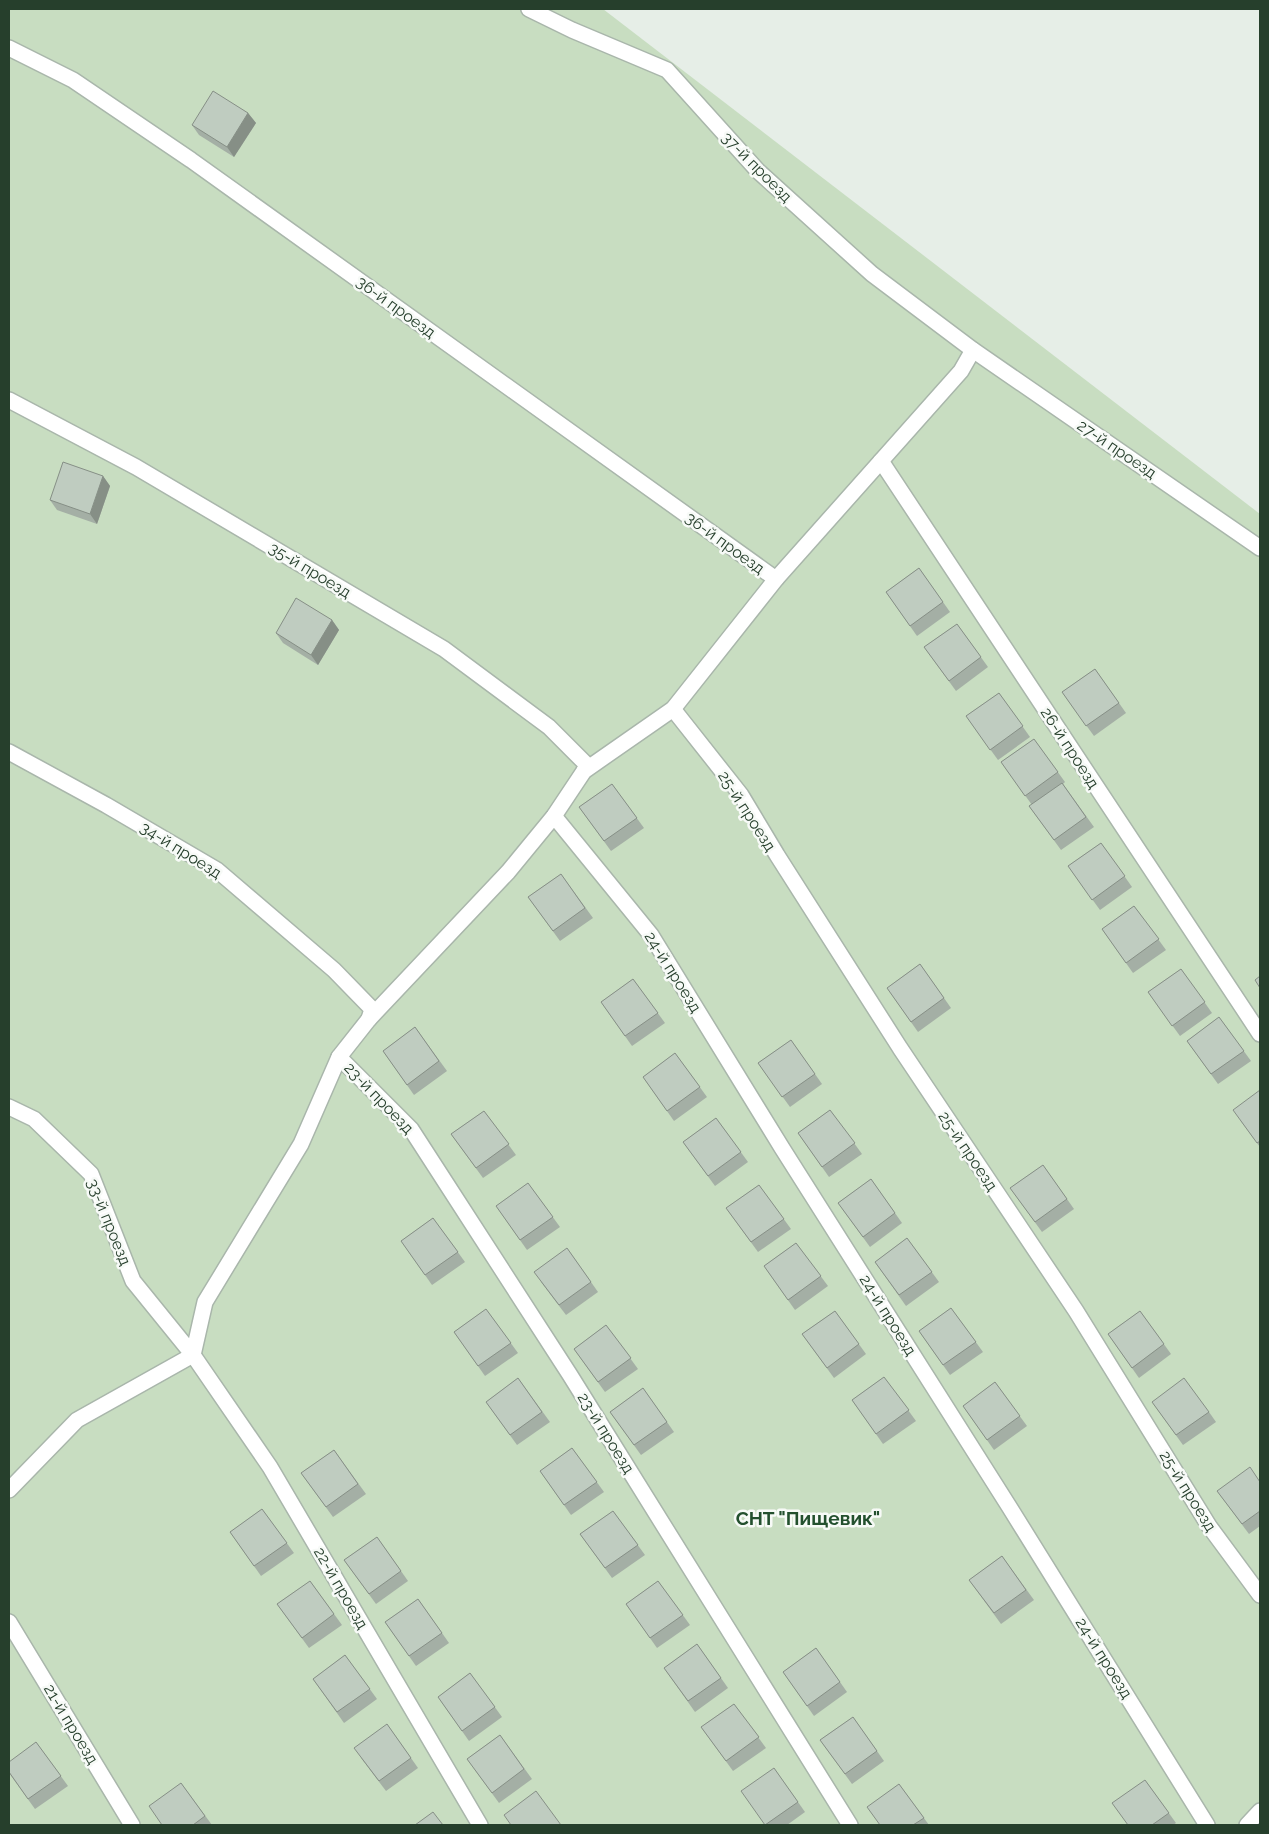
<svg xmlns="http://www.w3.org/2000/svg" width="1269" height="1834" viewBox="0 0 1269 1834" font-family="Raleway,sans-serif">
<rect width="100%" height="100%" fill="#e6eee7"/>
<!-- green -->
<path fill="#c8ddc1" d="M9,9h594l657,505v1311h-1251z"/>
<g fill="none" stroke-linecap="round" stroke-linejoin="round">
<defs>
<g id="lane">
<path d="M529,9l43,21 95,40 91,101 114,103 101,76 287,198"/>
<path d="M9,48l64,32 118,80 585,419"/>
<path d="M9,400l127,67 308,182 105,78 38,38 -3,6"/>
<path d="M881,461l379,573"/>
<path d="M673,709l68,86 36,60 123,193 176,263 133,215 51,69"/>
<path d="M9,752l97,53 111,65 117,100 38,39 -3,10"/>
<path d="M554,816l97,119 131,213 228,360 197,317"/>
<path d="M339,1057l72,72 159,246 280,450"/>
<path d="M9,1107l25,12 57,55 42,107 60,74"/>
<path d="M9,1622l123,203"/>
<path d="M1247,1825l13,-14"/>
</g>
<g id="street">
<path d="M193,1355l77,112 210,358"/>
<path d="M9,1490l68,-70 116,-65 12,-53 96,-158 38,-87 30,-38 139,-147 46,-56 30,-45 89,-62 103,-130 185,-208 12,-21"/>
</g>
</defs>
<!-- lane casing -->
<use href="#lane" stroke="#a9b6ab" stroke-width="18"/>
<!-- street casing -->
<use href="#street" stroke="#a9b6ab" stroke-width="18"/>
<!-- lane -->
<use href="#lane" stroke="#fff" stroke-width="15"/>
<!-- street -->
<use href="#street" stroke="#fff" stroke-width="15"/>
</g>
<!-- wall -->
<g fill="#a4afa5">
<path d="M248,113l8,10 -22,34 -35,-22 -7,-10z"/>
<path d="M103,476l7,10 -13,38 -40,-14 -7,-10z"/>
<path d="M919,568l31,44 -33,24 -31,-44z"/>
<path d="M332,620l7,10 -21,35 -35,-22 -7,-10z"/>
<path d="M957,624l31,43 -32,24 -32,-44z"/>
<path d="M1095,669l31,44 -32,23 -32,-44z"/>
<path d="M999,693l31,44 -32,23 -32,-44z"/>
<path d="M1034,739l31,43 -2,2 31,43 -33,23 -32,-44 3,-1 -31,-43z"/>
<path d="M612,784l32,44 -33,23 -32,-44z"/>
<path d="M1101,843l31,44 -32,23 -32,-44z"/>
<path d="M561,874l32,44 -33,23 -32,-44z"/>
<path d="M1134,906l32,44 -33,23 -31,-44z"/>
<path d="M920,964l31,44 -33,24 -31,-44z"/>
<path d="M1181,969l31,44 -32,23 -32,-44z"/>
<path d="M633,979l32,44 -33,23 -31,-44z"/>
<path d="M1219,1017l32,44 -33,23 -31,-43z"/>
<path d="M415,1027l32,44 -33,24 -31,-44z"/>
<path d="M791,1040l31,44 -32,23 -32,-44z"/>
<path d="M675,1053l32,44 -33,24 -31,-44z"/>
<path d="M1260,1090v57l-20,-27z"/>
<path d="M830,1110l32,44 -33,23 -31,-44z"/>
<path d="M484,1111l32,44 -33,23 -32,-44z"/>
<path d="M716,1118l32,44 -33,24 -32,-44z"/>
<path d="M1043,1165l31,44 -32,23 -32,-44z"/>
<path d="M871,1179l31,44 -32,24 -32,-44z"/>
<path d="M528,1183l32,44 -33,23 -31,-44z"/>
<path d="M759,1185l32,44 -33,23 -32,-44z"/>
<path d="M433,1218l32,44 -33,23 -31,-44z"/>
<path d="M907,1238l32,44 -33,24 -31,-44z"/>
<path d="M796,1243l32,43 -33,24 -31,-44z"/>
<path d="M567,1248l31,44 -32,23 -25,-33z"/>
<path d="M951,1308l32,44 -33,23 -31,-44z"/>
<path d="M486,1309l32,44 -33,23 -31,-44z"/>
<path d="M835,1311l31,43 -32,24 -32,-44z"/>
<path d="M1140,1311l31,43 -32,24 -31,-44z"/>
<path d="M606,1325l32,44 -33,23 -31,-43z"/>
<path d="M884,1377l32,44 -33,23 -31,-44z"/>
<path d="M518,1378l32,44 -33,23 -31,-43z"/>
<path d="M995,1382l32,44 -33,24 -31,-44z"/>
<path d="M643,1388l31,44 -33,23 -31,-43z"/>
<path d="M1152,1402l57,10 7,10 -33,23z"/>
<path d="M572,1448l32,44 -33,23 -31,-44z"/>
<path d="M334,1450l32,44 -33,23 -32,-44z"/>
<path d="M1260,1482v44l-11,8 -32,-43z"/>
<path d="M262,1509l32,44 -33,23 -31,-44z"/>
<path d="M613,1511l32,44 -33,23 -32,-44z"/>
<path d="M377,1537l31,44 -32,23 -32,-44z"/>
<path d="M1002,1556l32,44 -33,24 -32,-44z"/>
<path d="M310,1581l32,44 -33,23 -32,-44z"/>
<path d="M658,1581l32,44 -33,23 -31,-44z"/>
<path d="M418,1599l31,44 -33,23 -31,-44z"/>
<path d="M697,1644l31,44 -33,24 -31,-44z"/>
<path d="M816,1648l31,44 -33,24 -31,-44z"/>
<path d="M345,1655l32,44 -33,24 -31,-44z"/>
<path d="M470,1673l32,44 -33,24 -31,-44z"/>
<path d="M734,1704l32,44 -33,23 -32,-44z"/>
<path d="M853,1717l31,44 -32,23 -32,-44z"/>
<path d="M387,1724l31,44 -32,23 -25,-33z"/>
<path d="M500,1735l32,44 -33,24 -32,-44z"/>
<path d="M36,1742l32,44 -33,23 -26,-36z"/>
<path d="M774,1768l31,44 -18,13h-22z"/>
<path d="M1145,1780l31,43 -3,2h-45z"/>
<path d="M181,1783l31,42h-50z"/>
<path d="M899,1784l30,41h-49z"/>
</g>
<!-- shaded-wall -->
<g fill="#868f86">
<path d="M248,113l8,10 -22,34 -7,-10z"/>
<path d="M103,476l7,10 -13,38 -7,-10z"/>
<path d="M332,620l7,10 -21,35 -7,-10z"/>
</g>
<!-- building -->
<g fill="#bfccc0" stroke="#868f86">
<path d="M213,91l35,22 -21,34 -35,-22z"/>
<path d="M63,462l40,14 -13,38 -40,-14z"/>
<path d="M919,568l24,34 -33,24 -24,-34z"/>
<path d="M296,598l36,22 -21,35 -35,-22z"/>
<path d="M957,624l24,33 -32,24 -25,-34z"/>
<path d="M1095,669l24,34 -33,23 -24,-34z"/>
<path d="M999,693l24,33 -33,24 -24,-34z"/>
<path d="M1034,739l24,33 -33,24 -24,-34z"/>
<path d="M1062,783l24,34 -32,23 -25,-34z"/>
<path d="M612,784l25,34 -33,23 -25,-34z"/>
<path d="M1101,843l24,33 -33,24 -24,-34z"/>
<path d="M561,874l24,34 -32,23 -25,-34z"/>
<path d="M1134,906l25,33 -33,24 -24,-34z"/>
<path d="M920,964l24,34 -33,24 -24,-34z"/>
<path d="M1181,969l24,33 -33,24 -24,-34z"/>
<path d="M1260,976v12l-5,-8z"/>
<path d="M633,979l25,34 -33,23 -24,-34z"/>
<path d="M1219,1017l25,34 -33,23 -24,-33z"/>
<path d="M415,1027l24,34 -32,24 -24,-34z"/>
<path d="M791,1040l24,34 -33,23 -24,-34z"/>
<path d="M675,1053l25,34 -33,24 -24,-34z"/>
<path d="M1260,1090v51l-3,2 -24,-33z"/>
<path d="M830,1110l25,33 -33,24 -24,-34z"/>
<path d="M484,1111l25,33 -33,24 -25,-34z"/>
<path d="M716,1118l25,34 -33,24 -25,-34z"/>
<path d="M1043,1165l24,34 -32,23 -25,-34z"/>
<path d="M871,1179l24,34 -32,24 -25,-34z"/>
<path d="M528,1183l25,34 -33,23 -24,-34z"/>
<path d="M759,1185l25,34 -33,23 -25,-34z"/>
<path d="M433,1218l25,34 -33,23 -24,-34z"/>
<path d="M907,1238l25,34 -33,23 -24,-33z"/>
<path d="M796,1243l25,33 -33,24 -24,-34z"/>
<path d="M567,1248l24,34 -32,23 -25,-33z"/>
<path d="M951,1308l25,34 -33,23 -24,-34z"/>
<path d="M486,1309l25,34 -33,23 -24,-34z"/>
<path d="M835,1311l24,33 -32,24 -25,-34z"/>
<path d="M1140,1311l24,33 -32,24 -24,-34z"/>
<path d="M606,1325l25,33 -33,24 -24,-33z"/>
<path d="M884,1377l25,33 -33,24 -24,-34z"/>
<path d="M518,1378l24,34 -32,23 -24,-33z"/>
<path d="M1184,1378l25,34 -33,23 -24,-33z"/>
<path d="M995,1382l25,34 -33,24 -24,-34z"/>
<path d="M643,1388l24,34 -33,23 -24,-33z"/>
<path d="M572,1448l25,34 -33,23 -24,-34z"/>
<path d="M334,1450l24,34 -32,23 -25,-34z"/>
<path d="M1250,1467l10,15v29l-18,13 -25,-33z"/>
<path d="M262,1509l25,34 -33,23 -24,-34z"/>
<path d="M613,1511l25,34 -33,23 -25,-34z"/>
<path d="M377,1537l24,34 -32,23 -25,-34z"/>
<path d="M1002,1556l24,34 -32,23 -25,-33z"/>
<path d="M310,1581l24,33 -32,24 -25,-34z"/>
<path d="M658,1581l25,34 -33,23 -24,-34z"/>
<path d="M418,1599l24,34 -33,23 -24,-34z"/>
<path d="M697,1644l24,34 -33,23 -24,-33z"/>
<path d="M816,1648l24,34 -33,24 -24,-34z"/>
<path d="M345,1655l25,34 -33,23 -24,-33z"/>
<path d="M470,1673l25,34 -33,24 -24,-34z"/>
<path d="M734,1704l25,33 -33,24 -25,-34z"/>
<path d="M853,1717l24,34 -32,23 -25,-34z"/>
<path d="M387,1724l24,34 -32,23 -25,-33z"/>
<path d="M500,1735l24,34 -32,24 -25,-34z"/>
<path d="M36,1742l25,34 -33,23 -19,-27v-10z"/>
<path d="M774,1768l24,34 -33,23 -24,-34z"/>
<path d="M1145,1780l24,33 -17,12h-24l-16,-22z"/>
<path d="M181,1783l24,33 -12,9h-31l-13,-19z"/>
<path d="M899,1784l25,34 -11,7h-33l-13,-18z"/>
<path d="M536,1791l25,34h-50l-7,-10z"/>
<path d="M433,1812l10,13h-28z"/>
</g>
<g text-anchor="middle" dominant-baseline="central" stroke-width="5" stroke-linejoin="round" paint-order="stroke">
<!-- street labels -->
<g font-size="16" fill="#263f2c" stroke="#f7faf7">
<text transform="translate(757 167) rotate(45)">37-й проезд</text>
<text transform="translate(396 307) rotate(36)">36-й проезд</text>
<text transform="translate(1117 449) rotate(34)">27-й проезд</text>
<text transform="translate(725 543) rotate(36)">36-й проезд</text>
<text transform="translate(310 570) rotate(31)">35-й проезд</text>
<text transform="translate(1070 748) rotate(57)">26-й проезд</text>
<text transform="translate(747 811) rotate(57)">25-й проезд</text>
<text transform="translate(181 850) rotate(32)">34-й проезд</text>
<text transform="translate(673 972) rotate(58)">24-й проезд</text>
<text transform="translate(379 1098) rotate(46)">23-й проезд</text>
<text transform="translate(968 1151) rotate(56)">25-й проезд</text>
<text transform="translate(109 1222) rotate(68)">33-й проезд</text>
<text transform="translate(888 1315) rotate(58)">24-й проезд</text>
<text transform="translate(606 1433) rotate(58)">23-й проезд</text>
<text transform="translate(1188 1491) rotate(58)">25-й проезд</text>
<text transform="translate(341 1588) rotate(60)">22-й проезд</text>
<text transform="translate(1104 1658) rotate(58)">24-й проезд</text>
<text transform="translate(71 1724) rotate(59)">21-й проезд</text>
</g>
<!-- quarter labels -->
<g font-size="19" font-weight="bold" fill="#23502e" stroke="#f7faf7">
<text x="808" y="1518">СНТ "Пищевик"</text>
</g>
</g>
<!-- border -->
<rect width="1269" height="1834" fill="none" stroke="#263f2c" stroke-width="20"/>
</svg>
